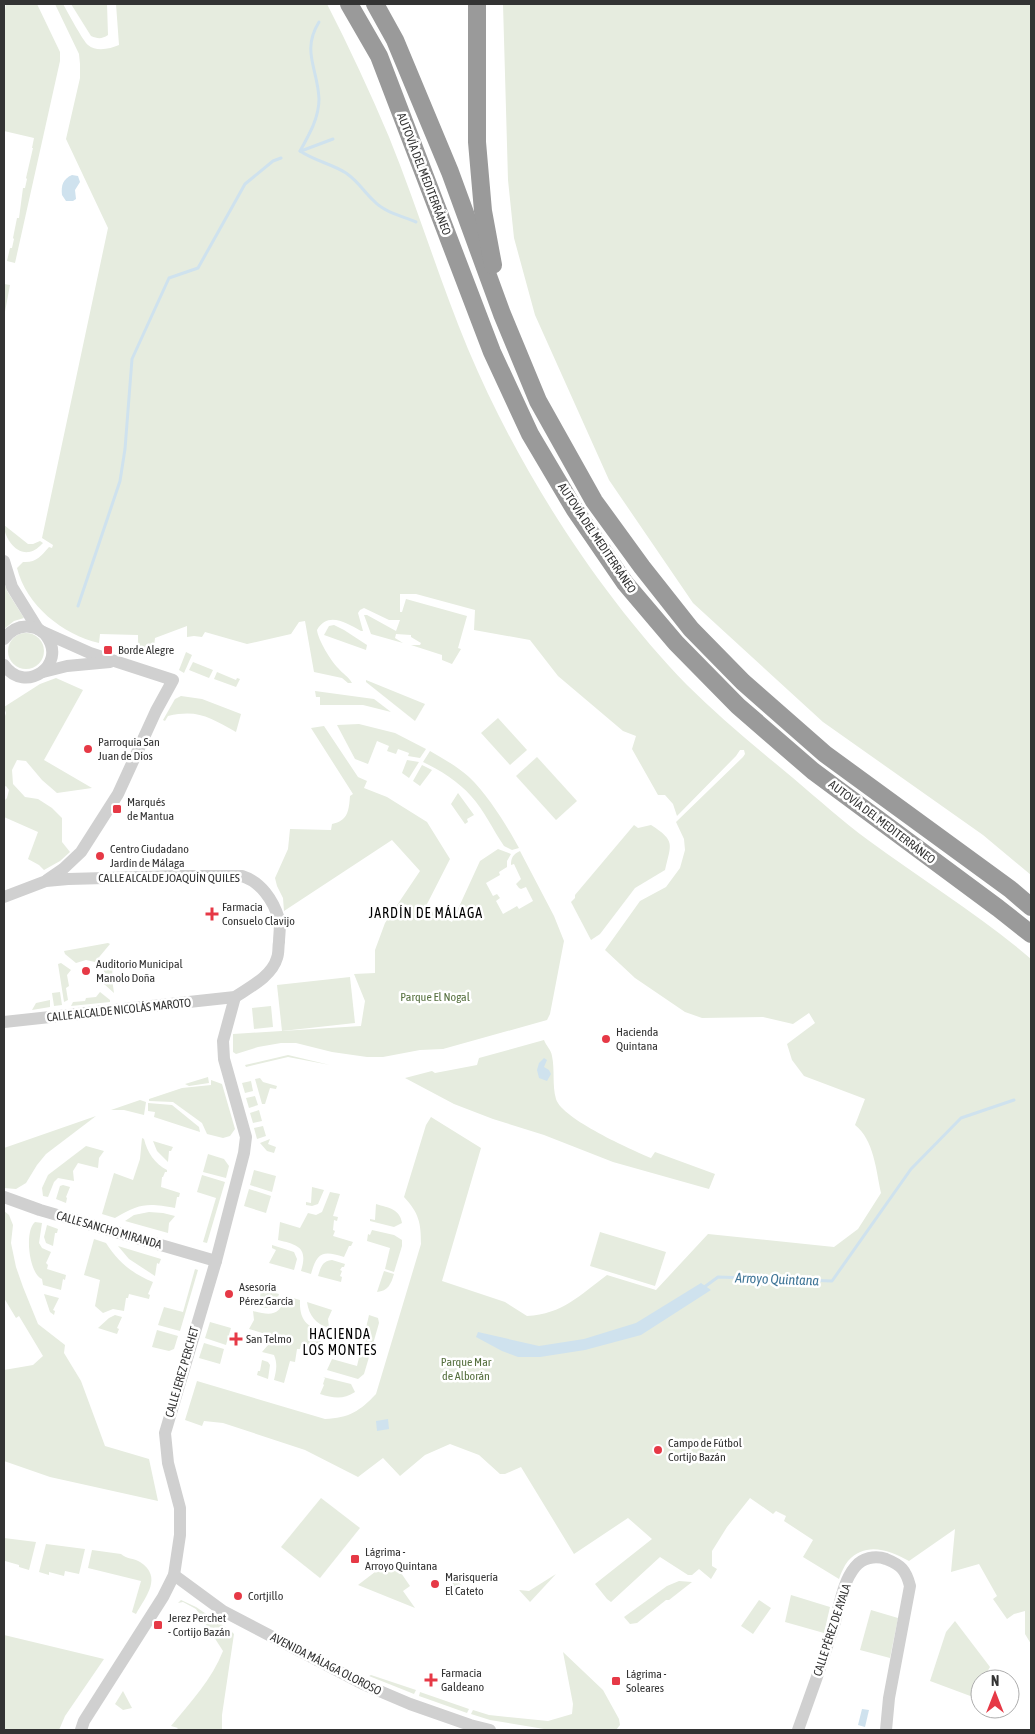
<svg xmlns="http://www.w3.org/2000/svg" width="1035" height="1734" viewBox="0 0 1035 1734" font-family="'Asap Condensed',sans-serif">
<rect width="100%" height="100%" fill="#fff"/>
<!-- green -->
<g fill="#e6ecdf">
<path d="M6,4h31l23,48v9l-45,202 -8,-2 3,-13h2l2,-9 -1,-1 4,-20h2l4,-30h2l2,-9 -1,-1 7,-30h-1l2,-10 -30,-7v-114z"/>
<path d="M55,4h8c4,7 20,37 25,41 8,7 22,4 31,0l-3,-41h211c22,43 43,88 62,133 28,69 50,142 79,212 50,119 129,243 219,336 33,33 70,63 106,93 25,21 49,43 75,62 54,40 112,75 163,119v685l-6,-10v-23l-11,3 -7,5 -14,-20 4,-3 -18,-32 -28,8 4,-43 -46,32c-20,-11 -43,-20 -61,0 -4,5 -7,12 -9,18l-36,-22 10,-17 -29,-19 2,-5 -10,-5 -3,3 -23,-16 -23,29 -15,24v15l5,3 -6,10 -12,-10 -7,6h-4l-28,-18 -49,45 -4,-3 -12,-15 57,-45 -24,-21 -54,36 -53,-87 -16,7h-5l-21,-19 -29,-11 -25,11 -25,21 -17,-18 -25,19 -53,-27 -82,-27 -19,-2 -2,5 -17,-6 12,-39 128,38c24,-1 35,-8 51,-25l45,-150c0,-21 -2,-31 -17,-47l22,-72 5,-8 50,31 -39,133 63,21 22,14c36,-2 53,-21 80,-41l49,15 52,-56 126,13 24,-18 23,-36c-5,-23 -7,-53 -26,-68l10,-26 -61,-23 -12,-16 -5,-16 28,-21 -6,-10 -16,11 -30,-7 -61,1 -17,-6 -50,-34 -30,-28 35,-49 26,-14 14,-19 5,-18 -1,-11 -8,-17 67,-65 2,-3 -1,-4h-4l-4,6 -59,60 -4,-12 -8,-9h-7l-26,-46 4,-13 -13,-5 -65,-55 -28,-36 -56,-10 1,-20 -59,-16h-16v18h2l4,-13 61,17 -9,32 3,1 -9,15 -10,-4v-5l-31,-10h9l1,-2 -10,-6v-2l-15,-1 -1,4 8,5 -32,-9 -7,-19h3l29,16 4,-11h-11l-25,-12 -4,2 -2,3 5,18h-2c-15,-8 -33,-20 -44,-1 1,10 14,31 21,38 5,6 10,8 14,15h-4l-6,-5 -28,-6 -9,-51 -6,1 -8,12 -44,10 -42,-12 -3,5 -8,-1 -7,1v-11l-32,12 -2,17 -15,-6v-14l-38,-1 -1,9c-36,-8 -73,-38 -82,-75l6,-6c13,1 18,-6 26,-15l3,1 1,-3 -11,-7 66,-310 -42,-89 14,-61v-14l-1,-10z"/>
<path d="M71,4h36l1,31c-6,4 -10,4 -17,1z"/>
<path d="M503,4h528v871l-48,-40 -160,-113 -130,-119 -84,-123 -74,-165 -21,-77 -6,-58z"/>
<path d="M4,284l6,1 -6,32z"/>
<path d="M4,525l24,19h5l7,-3 3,2c-4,4 -8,8 -14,9 -14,2 -25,-15 -25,-27z"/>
<path d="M4,582l3,9 17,27 -10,3 -10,8z"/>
<path d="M334,625l10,5 23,15 -1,5 -42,-15 5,-9z"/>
<circle cx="26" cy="651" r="18"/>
<path d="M186,652l6,3 -8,18 -5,-3z"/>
<path d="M193,662l20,8 -4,8 -20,-8z"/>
<path d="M217,672l19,8 1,-2 3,1 -4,8 -22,-8z"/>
<path d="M56,678l27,12 -39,70 48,28 -35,5 -15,-13 -16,-19 -9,-1 -5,10 1,14 12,13 13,2 14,9 10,10v24l8,10 -10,9 -16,9 -5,-5 -11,-6 10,-27 -34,-15v-16l3,-3 2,-8 -3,-4 -2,1v-68l2,-6 -2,-6 36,-23z"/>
<path d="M366,680l59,24 -10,17 -49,-39z"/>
<path d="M315,691l59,8 17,13 -28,-7h-43v-8h-4z"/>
<path d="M181,696l21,3 39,15 -5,18c-26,-14 -37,-23 -68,-16l-3,5 -2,-1 12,-21z"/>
<path d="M498,718l29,32 -17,15 -29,-32z"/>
<path d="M359,724l36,9 31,16 -6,9 -12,-2 1,-3 -11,-4 -2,5 -9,-3 2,-5 -12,-5 -9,23 -13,-5 -18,-34z"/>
<path d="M324,726l34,51 9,4 -3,7 23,9 40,25 23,37 -25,49 27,14 28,-61 18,-12 13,5 -4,7v6l-8,5 1,3 -14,8 7,13 4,-2 3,4 -4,3 7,13 14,-8 2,3 14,-8 -7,-14 -5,2 -2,-1 -3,-4 5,-5 -7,-15 -3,1c0,-7 2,-11 9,-14l34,65 10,25 -14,73 -3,6 -104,29 -23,1 -37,7h-16l-35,-5 -36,-9h-15l-23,4 -22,7 -3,-2v-18l128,-8 4,-25 -11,-27 21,-1v-23l10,-27 35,-52 -28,-31 -108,71 -1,-13 -6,-12 -2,-8 13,-29 2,-20 41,1 1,-6c16,-3 17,-14 18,-28l3,-2 -42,-66z"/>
<path d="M430,751c14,8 28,16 39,26 19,18 38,49 50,71l-7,2 -8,-4c-11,-16 -20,-36 -33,-50 -12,-14 -31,-26 -48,-34z"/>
<path d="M537,757l40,44 -21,19 -40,-44z"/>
<path d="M407,760l12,2 -10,16 -7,-5z"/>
<path d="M422,765l10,5 -12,16 -7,-5z"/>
<path d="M458,793l16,22 -7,4 1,3 -3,2 -14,-20z"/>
<path d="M634,825l4,3 13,-3c25,16 20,19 14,45l-30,18 -35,46 -9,6 -20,-38 4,-4v-3z"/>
<path d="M126,859l12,7 -2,3h-17z"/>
<path d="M108,943l2,1 -15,18 -9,-2 -10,3 -11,-9 -1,-3z"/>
<path d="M113,957l-1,22 2,14 -10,-9 1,-8 -2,-9z"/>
<path d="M61,963l10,7 -4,5 2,11 -3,2 2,12 -4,2 -6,-38z"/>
<path d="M350,977l5,46 -73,8 -5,-46z"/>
<path d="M60,992l2,13 -8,1 -2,-13z"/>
<path d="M100,992l10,8v2l-39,4 2,-4 12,-1 1,-3 10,-1z"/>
<path d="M50,1000v7l-18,3 4,-7z"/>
<path d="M271,1006l2,21 -19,2 -2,-21z"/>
<path d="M544,1040c2,6 7,9 8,16 3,14 0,29 4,43 6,20 76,51 95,59l4,-6 60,22 -6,15 -96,-27 -69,-27 -51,-16 -39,-15 -49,-26 27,-7 3,2 42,-8 2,-7z"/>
<path d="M288,1055l42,10 -42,-8 -42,10 -1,-2z"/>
<path d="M208,1077l1,6 -20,3 -4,-2z"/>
<path d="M260,1078l3,4 14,4 -1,3 -6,-1 -5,16h-3l-7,-25z"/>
<path d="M211,1080l11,4 13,45 -5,7 -7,2 -16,-4 -5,-11 -29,-21 -24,-1v-2l33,-11 29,-3z"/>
<path d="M251,1081l2,10 -8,2 -3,-10z"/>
<path d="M255,1096l3,9 -9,3 -3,-10z"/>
<path d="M140,1100l6,2 -2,13 -20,-5h-13z"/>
<path d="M148,1103l24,2 27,22 1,5 -46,-15 1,-5 -7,-1z"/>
<path d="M259,1110l3,11 -9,2 -3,-10z"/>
<path d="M96,1116l-50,38 -9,11 -11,18 -10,6 -12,-1v-40z"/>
<path d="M263,1126l3,10 -9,3 -3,-11z"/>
<path d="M142,1138l2,1c3,13 11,25 23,31v2h-2l-2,5h-1l-1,10 19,6 -1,4h-2l-2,11c-27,-5 -35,-5 -60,10l-13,-4 12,-41 19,7 7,-21z"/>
<path d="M270,1139l-2,5 8,3 -2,6 -7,-2 -7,-8z"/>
<path d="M153,1141l20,6 -2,4h-2l-1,11 -11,-11z"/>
<path d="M86,1146l18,5 -5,7 -1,10 -20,-5 -5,8 1,10 -16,-3 -4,4 -6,15 -5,-1 -1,-8 6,-13z"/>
<path d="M208,1154l16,5 5,7 -3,12 -23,-6z"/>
<path d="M254,1170l22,6 -4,16 -22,-7z"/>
<path d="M202,1175l23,7 -18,61 -4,-1 13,-44 -19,-6z"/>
<path d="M63,1185l7,2 -4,10 1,1 -1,5 -10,-4 4,-13z"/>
<path d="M312,1187l12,3 -6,14 -6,2 -6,-1v-3l5,1z"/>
<path d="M249,1189l22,7 -5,17 -22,-7z"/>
<path d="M330,1192l10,2 -7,22 5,1 -1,4 -3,-1 -1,10 2,1 -2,5 20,6 -2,4h-2l-5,11c-21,-7 -27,-5 -33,17l-10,-3c7,-23 -2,-26 -23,-31l2,-18 20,6 8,-15 8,2 6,-3z"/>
<path d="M376,1204c13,4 24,5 26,19l-8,4 -24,-6v-2l5,1z"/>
<path d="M4,1211l5,4 4,10 -2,18 5,24 7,20 15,37 27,21 -1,8 17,28 24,65 44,13 9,42 -108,-24 -46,-16v-91l29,-5 10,-9 -24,-40 -3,2 -12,-20z"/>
<path d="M149,1212l14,1 12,3 -6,7 -1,10 -43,-12 9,-6z"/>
<path d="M35,1222l7,1 -3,20 3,5 9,4 -5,11 2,2 -1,4 19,6 -1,5 -2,-1 -2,11 -18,-5 -1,-6c-13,-5 -18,-48 -7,-57z"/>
<path d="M47,1225l11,4 -1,4h-2l-2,13 -7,-3 -2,-6z"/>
<path d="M372,1230l22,5 8,5v6l-8,26 -9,-3 5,-21 -23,-7 1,-7 2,1z"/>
<path d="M600,1232l66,20 -11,34 -65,-20z"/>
<path d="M94,1239l12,4c12,19 27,31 47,39l-5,12 2,1 -1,4 -20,-5 -1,4h-2l-2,13 -11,-2 -10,4 -8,-7 5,-26 -16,-5z"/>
<path d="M272,1245l22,7 3,7 -3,11 -25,-7 7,-13 -4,-2z"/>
<path d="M118,1246l43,13 -2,5 -2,-1 -2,13 -26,-17z"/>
<path d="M332,1260l13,4 -1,3h-2l-2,3 2,1 -2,5 2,1 -1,5 -23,-6c3,-9 4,-15 14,-16z"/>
<path d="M195,1269l3,1 -18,61 -22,-6 6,-18 19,5z"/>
<path d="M384,1271l10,3c-3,10 -6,17 -17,18z"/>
<path d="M261,1289l18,5 -3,9 -4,4 -7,1 -10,-3 5,-6z"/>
<path d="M44,1294l15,4 -6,12 2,1 -1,4 -4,-3z"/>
<path d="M286,1296l14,4c-1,21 8,28 27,33l-1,2h-2l-1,5h-2l-1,10 -19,-5 -1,4h-3l-2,13 -5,-1 -6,22 -10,-3c2,-9 4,-15 0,-25l-12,-3 6,-7 1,-10 -20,-6 5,-9 -1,-9c19,5 26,5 33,-15z"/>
<path d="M307,1302l25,8 -4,9 1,9c-13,-4 -20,-12 -22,-26z"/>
<path d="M115,1315l7,2 -5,11 2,1 -2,5 -19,-6 11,-10z"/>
<path d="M369,1315l9,3 1,5 -6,21 -10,-3z"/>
<path d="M210,1322l21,6 -5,17 -21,-7z"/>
<path d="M157,1330l21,6 -4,13 -5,2 -17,-4z"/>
<path d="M204,1343l20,6 -4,15 -21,-6z"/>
<path d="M362,1345l10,2 -8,27 -6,5 -31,-9 5,-11 25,7z"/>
<path d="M262,1360l6,2 2,3 -2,14 -11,-4 1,-4h2z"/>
<path d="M323,1377l28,7 4,8c-12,8 -22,6 -35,2l4,-9 -1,-1 2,-6z"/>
<path d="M321,1498l39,30 -40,50 -39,-31z"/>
<path d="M4,1538l32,4 -7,28 -10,-3v-2l-14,-4z"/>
<path d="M46,1544l39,5 -6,25 -14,-3 -1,5 -15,-4v3l-10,-3z"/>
<path d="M92,1550l29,4c5,5 13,4 19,8 23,15 6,34 -4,52l-4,-2 9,-31 -53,-13z"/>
<path d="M388,1562l6,9 3,-1 2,4 2,-1 9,13 -7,5 12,17 -57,-23z"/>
<path d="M452,1574l13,16 -6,4 -11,-18z"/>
<path d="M556,1574l-26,28 -11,-12 10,1z"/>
<path d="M679,1581l13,1 -23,18h-3l-29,23 -7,1 -6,-7 43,-31z"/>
<path d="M791,1595l39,12 -6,26 -39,-11z"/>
<path d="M181,1600l15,7 35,24 3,3 -12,81v15h-46l2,-2 -7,-2c20,-24 41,-47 52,-75l-27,-42 -13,-7 -5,1z"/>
<path d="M759,1600l12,8 -18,26 -12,-8z"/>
<path d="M871,1610l27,8 -8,40 -30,-8z"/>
<path d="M955,1621l35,46 -7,12h-3v6l-7,12 -43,-16 16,-49z"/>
<path d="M4,1635l100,24 -39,57 -6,14h-55z"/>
<path d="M563,1652l40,38 16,29 1,6 -4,5h-66l-60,-10 -19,-6 2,-4 16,5 59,6 24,-7 1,-10z"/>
<path d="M371,1675l45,15 -2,4 -45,-18z"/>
<path d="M123,1691l9,17 -9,2 -8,-6z"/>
<path d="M420,1692l49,17 -2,4 -48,-17z"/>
</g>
<!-- water -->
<g fill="#cfe2ee">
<path d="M72,175l6,1 2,6 -5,8 1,9 -3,2h-7l-4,-6c-1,-10 1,-16 10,-20z"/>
<path d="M544,1058l3,2 -3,7 5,3 2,4 -4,7 -8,-3 -2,-8 2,-7z"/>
<path d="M701,1283l10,7 -70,45 -56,15 -45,7h-22l-16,-6 -26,-14 2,-5 61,14 45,-7 52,-16z"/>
<path d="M388,1419l1,10 -12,2 -1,-10z"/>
<path d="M862,1709l7,1 -4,17 -7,-2z"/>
</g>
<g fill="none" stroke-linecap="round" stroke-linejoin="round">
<!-- stream -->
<g stroke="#cfe2ee" stroke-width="3">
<path d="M300,151c15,10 32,13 46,22 13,9 17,18 28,28 10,11 28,15 42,21"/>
<path d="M300,151c9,-16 19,-33 19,-52 -1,-30 -18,-48 0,-77"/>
<path d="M301,151l32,-12"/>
<path d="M78,606l42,-125 5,-32 7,-90 37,-81 29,-10 47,-84 28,-23 8,-3"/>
<path d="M703,1288l15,-11 114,4 79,-112 50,-51 53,-18"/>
</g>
<!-- tertiary -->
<g stroke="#d0d0d0" stroke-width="12">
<path d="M4,561l8,26 26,42"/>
<path d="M43,632l47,21 83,27 -17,31 -38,83 -37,58 -18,17 -16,11"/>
<path d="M4,639c7,-9 15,-14 27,-12 7,1 12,4 16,10 20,28 -22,58 -43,28"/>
<path d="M43,672l24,-6 43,-4"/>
<path d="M4,897l42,-16 22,-2 113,-3h61c19,6 31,24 37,43 2,7 0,15 0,23 -1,5 0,11 -2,16 -5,18 -27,29 -42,39l-231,25"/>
<path d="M4,1197l36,13 176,51"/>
<path d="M174,1575l49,36 140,73 47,20 60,21 20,5"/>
<path d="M81,1730l3,-9 79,-124 11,-22 6,-40v-27l-12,-45 -3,-30 51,-172 28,-108 2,-16 -22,-78 -1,-18 12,-44"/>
<path d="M798,1730c13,-35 25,-70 36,-105 6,-19 8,-42 21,-58 7,-9 20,-12 31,-8 15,6 20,11 24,27l-21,112 -3,32"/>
</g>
<!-- motorway -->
<g stroke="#9a9a9a" stroke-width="18">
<path d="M349,4l30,52 113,296 38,82 45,76 50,73 51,60 62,63 75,65 185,137 33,26"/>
<path d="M375,4l20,36 55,132 52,142 36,87 56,100 48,66 49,62 52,53 82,72 185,135 21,18"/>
<path d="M477,4v138l6,69 10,54"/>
</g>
</g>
<!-- markers -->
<g fill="#e63946" stroke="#fff" stroke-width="2">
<rect x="103" y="645" width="10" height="10" rx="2.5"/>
<circle cx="88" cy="749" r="5"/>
<rect x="112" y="804" width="10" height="10" rx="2.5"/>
<circle cx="100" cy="856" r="5"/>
<path d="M209.5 906.5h5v5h5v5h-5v5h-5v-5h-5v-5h5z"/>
<circle cx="86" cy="971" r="5"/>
<circle cx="606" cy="1039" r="5"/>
<circle cx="229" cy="1294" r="5"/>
<path d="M233.5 1331.5h5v5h5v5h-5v5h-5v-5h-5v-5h5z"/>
<circle cx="658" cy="1450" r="5"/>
<rect x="350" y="1554" width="10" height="10" rx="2.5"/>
<circle cx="435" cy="1584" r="5"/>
<circle cx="238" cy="1596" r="5"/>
<rect x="153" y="1620" width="10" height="10" rx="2.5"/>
<path d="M428.5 1672.5h5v5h5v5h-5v5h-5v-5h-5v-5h5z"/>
<rect x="611" y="1676" width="10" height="10" rx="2.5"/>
</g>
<g text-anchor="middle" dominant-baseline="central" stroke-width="5" stroke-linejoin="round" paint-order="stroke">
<!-- street labels -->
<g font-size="12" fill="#333" stroke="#fff">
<text transform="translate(424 174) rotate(69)">AUTOVÍA DEL MEDITERRÁNEO</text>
<text transform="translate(597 538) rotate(56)">AUTOVÍA DEL MEDITERRÁNEO</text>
<text transform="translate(882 822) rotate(37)">AUTOVÍA DEL MEDITERRÁNEO</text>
<text x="169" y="878">CALLE ALCALDE JOAQUÍN QUILES</text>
<text transform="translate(119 1010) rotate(-6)">CALLE ALCALDE NICOLÁS MAROTO</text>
<text transform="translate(109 1230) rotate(16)">CALLE SANCHO MIRANDA</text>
<text transform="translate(182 1372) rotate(-74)">CALLE JEREZ PERCHET</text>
<text transform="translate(832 1630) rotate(-72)">CALLE PÉREZ DE AYALA</text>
<text transform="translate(326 1664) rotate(27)">AVENIDA MÁLAGA OLOROSO</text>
</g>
<!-- poi labels -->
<g font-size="12" fill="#333" stroke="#fff" text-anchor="start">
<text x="118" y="650">Borde Alegre</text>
<text x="98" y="742">Parroquia San<tspan x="98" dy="14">Juan de Dios</tspan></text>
<text x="127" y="802">Marqués<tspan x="127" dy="14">de Mantua</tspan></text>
<text x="110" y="849">Centro Ciudadano<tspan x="110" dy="14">Jardín de Málaga</tspan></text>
<text x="222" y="907">Farmacia<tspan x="222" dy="14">Consuelo Clavijo</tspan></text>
<text x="96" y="964">Auditorio Municipal<tspan x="96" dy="14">Manolo Doña</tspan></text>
<text x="616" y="1032">Hacienda<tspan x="616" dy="14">Quintana</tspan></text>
<text x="239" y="1287">Asesoría<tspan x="239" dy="14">Pérez García</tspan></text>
<text x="246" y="1339">San Telmo</text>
<text x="668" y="1443">Campo de Fútbol<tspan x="668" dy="14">Cortijo Bazán</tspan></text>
<text x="365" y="1552">Lágrima -<tspan x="365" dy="14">Arroyo Quintana</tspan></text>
<text x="445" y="1577">Marisquería<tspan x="445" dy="14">El Cateto</tspan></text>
<text x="248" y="1596">Cortjillo</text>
<text x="168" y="1618">Jerez Perchet<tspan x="168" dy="14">- Cortijo Bazán</tspan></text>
<text x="441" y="1673">Farmacia<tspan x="441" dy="14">Galdeano</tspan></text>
<text x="626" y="1674">Lágrima -<tspan x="626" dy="14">Soleares</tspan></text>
</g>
<!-- park labels -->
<g font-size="12" fill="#56703f" stroke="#fff">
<text x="435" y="997">Parque El Nogal</text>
<text x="466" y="1362">Parque Mar<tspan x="466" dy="14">de Alborán</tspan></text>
</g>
<!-- neighbourhood labels -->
<g font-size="14" letter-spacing="1" fill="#000" stroke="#fff">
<text x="426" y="913">JARDÍN DE MÁLAGA</text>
<text x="340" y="1334">HACIENDA<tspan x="340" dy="16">LOS MONTES</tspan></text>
</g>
<!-- water labels -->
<g font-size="14" font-style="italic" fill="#3f7597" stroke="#fff">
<text transform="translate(777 1279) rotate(2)">Arroyo Quintana</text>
</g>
</g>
<!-- border -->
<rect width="1035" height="1734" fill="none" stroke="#333333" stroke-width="10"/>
<!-- north arrow -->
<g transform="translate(995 1694)"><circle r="24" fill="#ffffff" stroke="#adadad"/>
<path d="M0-4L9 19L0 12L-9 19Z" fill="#e63946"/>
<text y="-8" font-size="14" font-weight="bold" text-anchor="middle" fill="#333333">N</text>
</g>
</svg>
